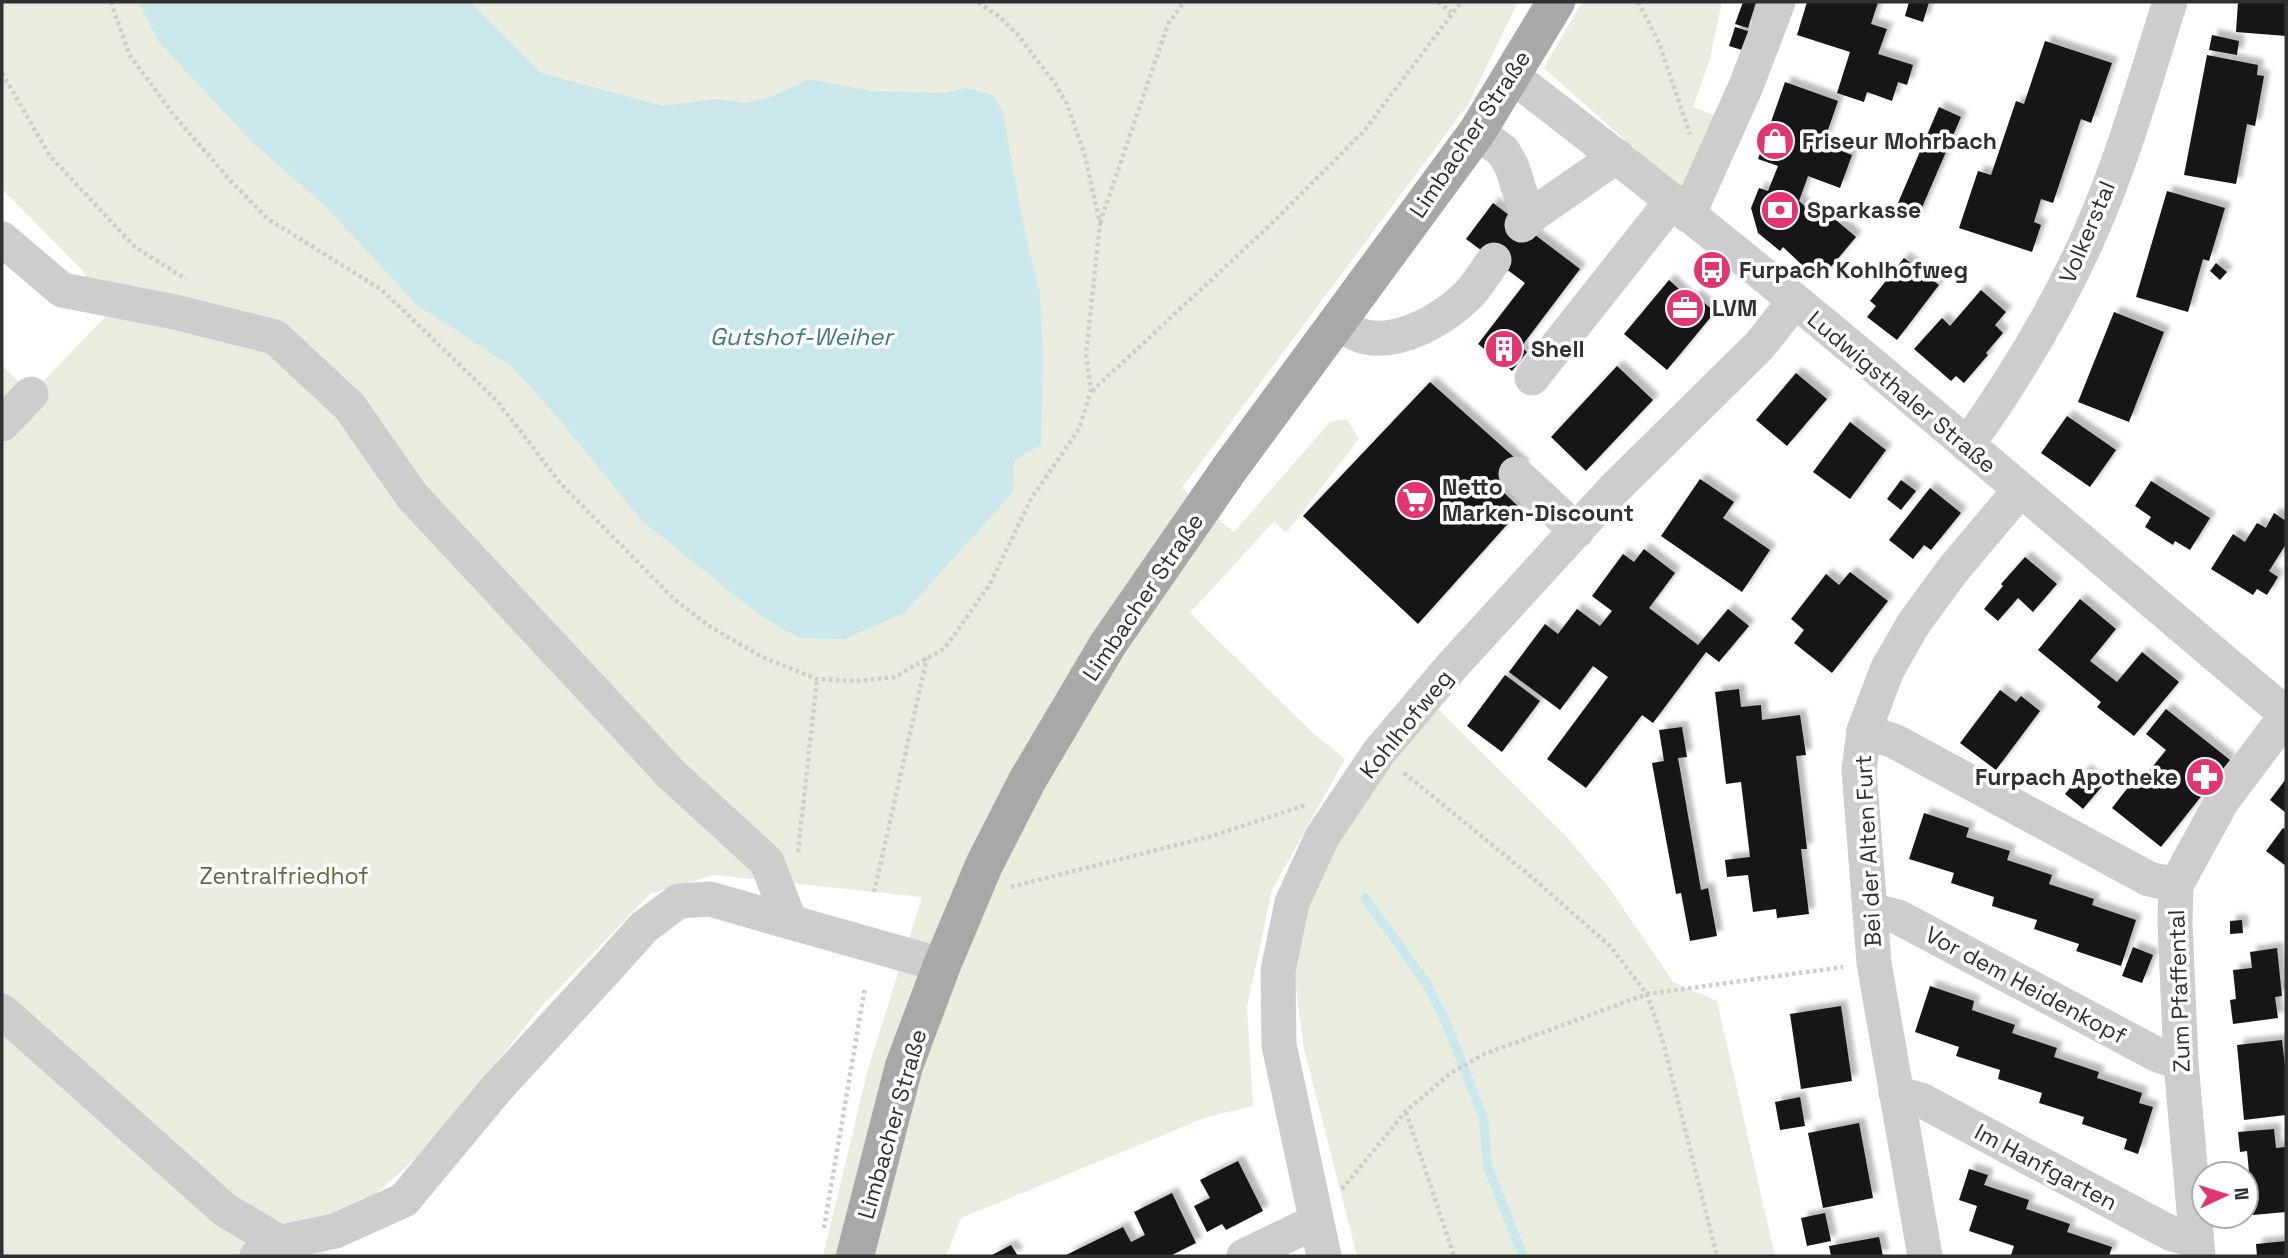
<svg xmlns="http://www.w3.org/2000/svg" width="2288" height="1258" viewBox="0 0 2288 1258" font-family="'Space Grotesk',sans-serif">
<defs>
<filter id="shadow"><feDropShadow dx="6" dy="-6" stdDeviation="2" flood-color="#0004"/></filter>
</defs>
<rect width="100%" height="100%" fill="#fff"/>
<!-- green -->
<g fill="#e9ecde">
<path d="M2,2h1516l-49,101 -287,385 52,44 96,-110 17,-3 12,20 -73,94 -12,-12 -84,92 122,119 33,27 -73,131 -25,117 6,99 -46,11 -246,101 -15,38h-123l45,-187 54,-172 -208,-22 -64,19 -109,113 -113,141 -72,63 -49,31 25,14h-330v-891l29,29 76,-79 -24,-44 -81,-82z"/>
<path d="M1582,2h140l-12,57 -17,48 26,10 -32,78 -143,-127z"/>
<path d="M1435,706l131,130 44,53 63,93 44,19 58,255h-418l-53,-207 -11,-84 10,-66 60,-100z"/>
</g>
<!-- water -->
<path fill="#cae8ec" d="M139,2h331l71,71 122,33 52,-7 30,4 27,-6 37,-18 63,12 70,2 24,-5 26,7 11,17 21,117 16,63 3,65 -2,88 -27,16 -1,31 -109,121 -59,26 -46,-1 -41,-24 -116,-93 -84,-103 -46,-51 -95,-62 -91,-98 -75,-66 -93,-100z"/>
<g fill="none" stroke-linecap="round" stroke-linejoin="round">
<!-- stream -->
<path stroke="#cae8ec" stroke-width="9" d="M1365,898l62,86 23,48 34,88 3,45 36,91"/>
</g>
<!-- building -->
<g fill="#171717" filter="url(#shadow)">
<path d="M1743,2h13l-8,26 -13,-4z"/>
<path d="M1807,2h71l-7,22 16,5 -9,25 35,11 -6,20 -9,-3 -6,19 -25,-9 -3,10 -27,-9 13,-41 -53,-17z"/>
<path d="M1909,2h20l-6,20 -18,-6z"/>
<path d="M2238,2h48v34l-50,-4z"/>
<path d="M1735,27l16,5 -6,19 -16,-5z"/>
<path d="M2212,35l27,6 -2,14 -28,-5z"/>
<path d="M2045,41l67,22 -21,60 -10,-4 -28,84 -12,-4 -7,23 7,3 -9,27 -73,-24 19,-57 13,4 25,-74 8,3z"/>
<path d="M2207,55l51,10 -1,10 7,1 -9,50 -8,-2 -11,60 -52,-9z"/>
<path d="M1785,82l53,19 -15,43 29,11 -12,33 -32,-12 -9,25 26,23 6,-8 25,21 -37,44 -36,-34 -3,4 -22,-18 -7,-25 8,-20 9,3 10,-25 -20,-7z"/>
<path d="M1939,107l22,10 -44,102 -22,-9z"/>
<path d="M2167,191l58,17 -16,53 -6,-2 -15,53 -52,-15z"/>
<path d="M1493,203l87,66 -59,78 6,5 -15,19 -34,-27 47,-61 -59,-44z"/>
<path d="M1904,258l35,27 -42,55 -30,-23 9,-11 -6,-5z"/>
<path d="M2216,263l11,9 -7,8 -10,-9z"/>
<path d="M1669,280l22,20 4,-5 20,17 -48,58 -43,-36z"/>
<path d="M1981,290l25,22 -11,13 8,8 -17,20 2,2 -24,28 -8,-7 -5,5 -37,-32 28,-31 8,8z"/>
<path d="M2114,312l50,20 -35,90 -51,-20z"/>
<path d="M1617,366l36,34 -67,71 -35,-34z"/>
<path d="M1796,373l31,26 -40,47 -31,-26z"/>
<path d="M1430,382l94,84 -23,24 20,19 -103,115 -115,-108z"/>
<path d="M2067,416l49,34 -26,37 -49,-34z"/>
<path d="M1850,422l36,28 -36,49 -37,-27z"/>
<path d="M1700,479l34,23 -11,16 47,32 -28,42 -81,-56z"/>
<path d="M1901,480l15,11 -15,19 -14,-11z"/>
<path d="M2151,481l59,37 -20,32 -15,-9 -2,4 -28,-18 6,-10 -16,-11z"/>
<path d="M1930,488l31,25 -30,37 -7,-5 -11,14 -24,-19z"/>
<path d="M2274,513l12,8v23l-17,27 9,6 -11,18 -10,-6 -4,6 -42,-26 22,-35 12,8 12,-19 9,5z"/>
<path d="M1644,549l31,24 -26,35 49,37 30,-36 21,17 -30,36 -13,-10 -53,71 -11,-8 -56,73 -39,-29 61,-82 -15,-11 -33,44 -51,-38 36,-48 13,10 19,-25 23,17 12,-15 -20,-15 31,-42 11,8z"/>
<path d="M2025,557l32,27 -24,28 -15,-14 -20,23 -14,-12 19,-23 -2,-2z"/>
<path d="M1850,572l38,29 -56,72 -38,-30 10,-13 -13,-11 35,-45 13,11z"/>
<path d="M2080,599l36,30 -26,32 27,21 25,-30 37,30 -45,54 -37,-29 4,-5 -63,-52z"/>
<path d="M1505,675l35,26 -38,51 -35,-26z"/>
<path d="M1739,689l2,18 20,-2 1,15 38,-5 6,40 -10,1 11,93h-6l8,65 -32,4 -1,-9 -23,3 -5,-37 -21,2 -2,-17 25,-3 -9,-75 -15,2 -11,-92z"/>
<path d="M2000,690l16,12 5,-6 19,15 -44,59 -36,-27z"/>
<path d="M2166,709l64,51 -69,87 -49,-39 21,-27 5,4 28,-35 -20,-16z"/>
<path d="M1682,727l5,30 -9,1 23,132 7,-2 9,48 -27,5 -9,-48 -5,1 -24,-131 12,-2 -5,-31z"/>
<path d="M2085,770l18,15 -20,24 -18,-15z"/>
<path d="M2286,779v34l-16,-13z"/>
<path d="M1924,813l45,15 -3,9 44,14 -3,9 45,15 -3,9 45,15 -2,6 44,15 -15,46 -45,-15 3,-7 -45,-15 3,-9 -45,-14 2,-9 -43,-14 3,-10 -45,-14z"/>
<path d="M2283,828l3,2v36l-20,-15z"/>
<path d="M2242,920l1,13 -13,1v-13z"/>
<path d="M2133,947l20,8 -11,28 -20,-7z"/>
<path d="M2277,948l5,48 -7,1 3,21 -45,6 -3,-24 6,-1 -3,-29 19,-2 -2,-16z"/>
<path d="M1930,986l44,15 -2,9 43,15 -3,8 45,15 -3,9 45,15 -2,6 45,15 -3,10 14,4 -15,47 -14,-5 3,-10 -45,-15 2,-7 -45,-14 3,-10 -44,-14 2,-9 -44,-14 3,-9 -44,-15z"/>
<path d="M1841,1006l11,75 -51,8 -11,-75z"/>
<path d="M2282,1040l4,34v41l-42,5 -7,-75z"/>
<path d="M1800,1097l5,29 -25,4 -5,-28z"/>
<path d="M1859,1123l14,75 -50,10 -15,-75z"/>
<path d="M2274,1129l2,19 10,-1v65l-33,3 -6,-64 -7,1 -2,-20z"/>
<path d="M1238,1161l25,50 -37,19 -4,-6 -15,8 -13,-26 16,-8 -10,-18z"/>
<path d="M1969,1169l19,6 -4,10 45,15 -3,9 44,15 -3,8 45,15 -3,9h-94l-4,-1 3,-9 -45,-15 8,-25 -18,-6z"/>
<path d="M1172,1193l24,50 -26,13h-106l59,-29 8,15 14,-7 -11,-23z"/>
<path d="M1825,1213l6,28 -24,5 -6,-28z"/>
<path d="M1879,1237l4,19h-52l-2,-10z"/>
<path d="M2286,1241v15h-29l-1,-12z"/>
<path d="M1011,1245l7,11h-28z"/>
</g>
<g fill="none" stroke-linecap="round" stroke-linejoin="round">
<!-- path -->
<g stroke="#cdcdcd" stroke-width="4.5" stroke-dasharray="3.5 3.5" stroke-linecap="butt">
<path d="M111,2l18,52 44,60 56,65 39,40 114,71 116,112 63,82 113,115 35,27 53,31 55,22 41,2 37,-4 50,-29 45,-64 41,-85 48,-70 12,-38 -5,-36 14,-132 -15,-67 -18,-52 -13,-22 -37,-48 -16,-16 -24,-16"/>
<path d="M1438,2l13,10"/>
<path d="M1638,2l21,41 31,91"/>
<path d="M2,73l48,83 85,91 51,32"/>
<path d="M1100,223l68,-199 16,-22"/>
<path d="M1092,391l176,-164 96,-96 97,-129"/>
<path d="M1404,773l130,106 76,67 37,48 15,44 55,218"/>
<path d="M798,852l19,-173"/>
<path d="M1011,887l201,-51 94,-31"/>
<path d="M874,892l53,-234"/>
<path d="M1406,1112l48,144"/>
<path d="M1342,1189l64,-78 45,-38 31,-18 165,-61 196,-27"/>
<path d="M824,1228l41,-241"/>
</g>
<!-- minor -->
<g stroke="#cdcdcd" stroke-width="35">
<path d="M1512,76c266,202 518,423 774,638"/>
<path d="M1477,132l26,19 9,16 16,51"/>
<path d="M1688,215l58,-129 32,-84"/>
<path d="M1522,225l6,-7 89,-62"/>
<path d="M2,239l60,51 113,22 100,25 75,70 62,89 259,278 96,88 23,60 152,43"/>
<path d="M1337,322c9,6 18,13 29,15 35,7 78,-18 102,-42 10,-10 17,-23 26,-35"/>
<path d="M1532,378l140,-177"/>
<path d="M2,424l29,-30"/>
<path d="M1967,445c48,-67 92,-140 125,-216 32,-73 54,-152 78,-227"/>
<path d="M1516,474l61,57"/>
<path d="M1864,731l30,10 255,138 27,6"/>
<path d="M1870,910l28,7 258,137 25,9"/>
<path d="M2,1011l223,199 71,42"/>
<path d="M1896,1093l25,7 251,134 24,7"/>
<path d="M257,1256l25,-14 53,-11 69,-31 93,-112 113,-123 34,-38 35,-26 31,-2 80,23"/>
<path d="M1244,1256l71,-34"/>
<path d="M1324,1256l-45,-211 -1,-74 14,-68 30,-66 57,-85 73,-86 161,-176 147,-145 34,-43"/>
<path d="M1925,1256l-51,-293 -15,-193 5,-39 23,-61 27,-47 38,-52 68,-81"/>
<path d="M2198,1256l-17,-193 -6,-141 1,-37 46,-84 64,-85"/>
</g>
<!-- major -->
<path stroke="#a8a8a8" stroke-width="38" d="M855,1256l49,-190 38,-101 42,-100 43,-84 81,-137 122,-176 247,-336 79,-130"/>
</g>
<!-- icons -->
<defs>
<symbol id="shop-disc" viewBox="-11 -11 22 22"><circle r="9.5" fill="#e33571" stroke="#fff"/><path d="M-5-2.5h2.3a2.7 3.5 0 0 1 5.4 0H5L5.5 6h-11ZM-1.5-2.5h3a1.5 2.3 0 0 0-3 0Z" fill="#fff"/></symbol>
<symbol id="bank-disc" viewBox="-11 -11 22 22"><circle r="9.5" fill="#e33571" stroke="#fff"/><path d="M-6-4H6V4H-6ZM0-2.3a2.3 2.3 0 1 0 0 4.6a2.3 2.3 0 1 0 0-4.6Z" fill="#fff"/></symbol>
<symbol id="bus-disc" viewBox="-11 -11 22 22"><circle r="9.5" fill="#e33571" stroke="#fff"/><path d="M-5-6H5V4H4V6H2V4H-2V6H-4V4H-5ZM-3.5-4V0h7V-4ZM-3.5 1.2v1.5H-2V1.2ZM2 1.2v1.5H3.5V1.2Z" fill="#fff"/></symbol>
<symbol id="office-disc" viewBox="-11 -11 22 22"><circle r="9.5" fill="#e33571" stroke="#fff"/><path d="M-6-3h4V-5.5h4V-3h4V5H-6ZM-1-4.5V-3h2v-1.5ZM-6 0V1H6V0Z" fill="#fff"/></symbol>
<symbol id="building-disc" viewBox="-11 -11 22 22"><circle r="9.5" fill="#e33571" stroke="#fff"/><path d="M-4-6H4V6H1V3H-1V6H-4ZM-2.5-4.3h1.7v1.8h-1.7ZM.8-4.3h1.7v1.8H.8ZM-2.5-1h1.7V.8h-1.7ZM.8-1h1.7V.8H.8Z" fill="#fff"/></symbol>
<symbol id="supermarket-disc" viewBox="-11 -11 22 22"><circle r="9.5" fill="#e33571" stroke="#fff"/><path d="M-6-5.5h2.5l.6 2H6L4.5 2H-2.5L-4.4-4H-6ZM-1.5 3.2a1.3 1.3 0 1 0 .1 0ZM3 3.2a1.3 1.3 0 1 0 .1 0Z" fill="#fff"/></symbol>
<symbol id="pharmacy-disc" viewBox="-11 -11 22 22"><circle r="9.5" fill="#e33571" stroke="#fff"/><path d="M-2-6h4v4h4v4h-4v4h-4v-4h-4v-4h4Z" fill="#fff"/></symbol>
</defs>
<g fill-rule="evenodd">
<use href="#shop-disc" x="1753" y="119" width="44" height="44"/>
<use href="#bank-disc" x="1758" y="188" width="44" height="44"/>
<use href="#bus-disc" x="1690" y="248" width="44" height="44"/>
<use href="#office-disc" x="1663" y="286" width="44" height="44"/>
<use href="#building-disc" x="1482" y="327" width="44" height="44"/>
<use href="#supermarket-disc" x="1393" y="478" width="44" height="44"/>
<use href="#pharmacy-disc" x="2183" y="755" width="44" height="44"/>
</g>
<g text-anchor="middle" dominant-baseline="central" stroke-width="7" stroke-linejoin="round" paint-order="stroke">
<!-- street labels -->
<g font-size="23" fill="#303030" stroke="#fff">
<text transform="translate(1470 134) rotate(-56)">Limbacher Straße</text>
<text transform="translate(2087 232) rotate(-67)">Volkerstal</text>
<text transform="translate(1902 392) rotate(40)">Ludwigsthaler Straße</text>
<text transform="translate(1143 597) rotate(-56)">Limbacher Straße</text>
<text transform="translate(1406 724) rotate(-51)">Kohlhofweg</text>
<text transform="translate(1868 851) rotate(-93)">Bei der Alten Furt</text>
<text transform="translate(2026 985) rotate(28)">Vor dem Heidenkopf</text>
<text transform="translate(2179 991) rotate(-92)">Zum Pfaffental</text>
<text transform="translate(892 1124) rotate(-74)">Limbacher Straße</text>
<text transform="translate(2046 1167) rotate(28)">Im Hanfgarten</text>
</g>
<!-- poi labels -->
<g font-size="23" font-weight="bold" fill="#303030" stroke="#fff" text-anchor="start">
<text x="1802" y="141">Friseur Mohrbach</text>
<text x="1807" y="210">Sparkasse</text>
<text x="1739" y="270">Furpach Kohlhofweg</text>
<text x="1712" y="308">LVM</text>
<text x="1531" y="349">Shell</text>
<text x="1442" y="487">Netto<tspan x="1442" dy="26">Marken-Discount</tspan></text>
<text x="2178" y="777" text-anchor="end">Furpach Apotheke</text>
</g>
<!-- park labels -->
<g font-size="23" fill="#5f6b3d" stroke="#fff">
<text x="284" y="876">Zentralfriedhof</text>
</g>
<!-- water labels -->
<g font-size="24" font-style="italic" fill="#3a7b84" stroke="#fff">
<text x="801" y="336">Gutshof-Weiher</text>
</g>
</g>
<!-- border -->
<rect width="2288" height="1258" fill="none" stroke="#303030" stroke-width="7"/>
<!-- north arrow -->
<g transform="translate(2225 1195) rotate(86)"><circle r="33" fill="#ffffff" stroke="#acacac" stroke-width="2"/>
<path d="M0-5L12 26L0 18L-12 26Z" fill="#e33571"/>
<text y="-10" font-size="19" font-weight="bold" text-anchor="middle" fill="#303030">N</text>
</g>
</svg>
